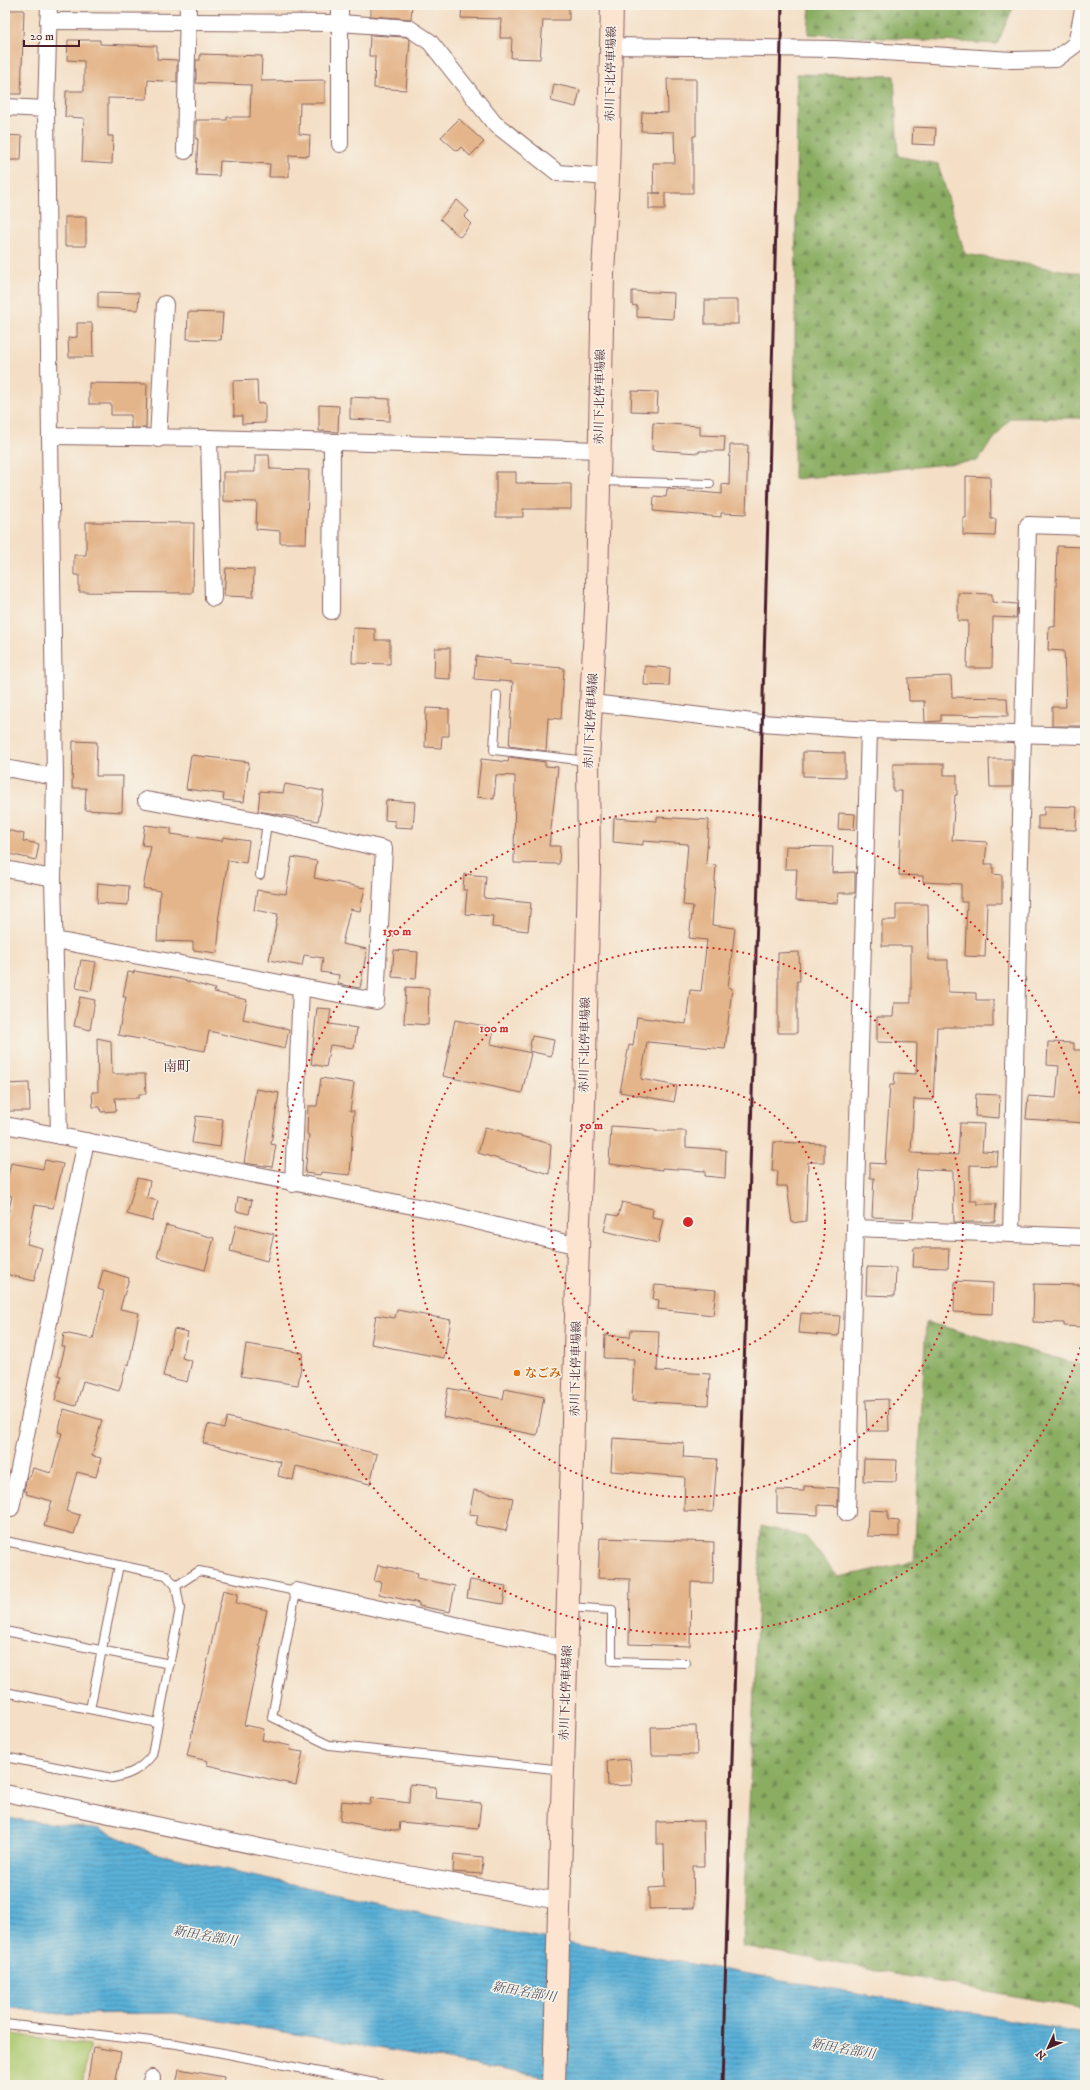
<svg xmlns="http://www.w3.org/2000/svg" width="1090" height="2090" viewBox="0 0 1090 2090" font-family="'IM FELL DW Pica','Noto Serif JP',serif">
<defs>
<pattern id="forest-firs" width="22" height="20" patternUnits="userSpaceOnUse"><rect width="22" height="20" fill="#8aad62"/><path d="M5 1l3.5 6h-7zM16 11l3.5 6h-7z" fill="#738c51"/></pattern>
<pattern id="water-rules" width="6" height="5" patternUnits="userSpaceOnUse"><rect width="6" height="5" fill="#5ab0d7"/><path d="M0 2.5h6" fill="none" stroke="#4c8faf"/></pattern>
</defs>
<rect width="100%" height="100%" fill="#f7f3e8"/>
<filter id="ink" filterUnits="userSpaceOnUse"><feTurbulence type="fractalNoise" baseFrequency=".025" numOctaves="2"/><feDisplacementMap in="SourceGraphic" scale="8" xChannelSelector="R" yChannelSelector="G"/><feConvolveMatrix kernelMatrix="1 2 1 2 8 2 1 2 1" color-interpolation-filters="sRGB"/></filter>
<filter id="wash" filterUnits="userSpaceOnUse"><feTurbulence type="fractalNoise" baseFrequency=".012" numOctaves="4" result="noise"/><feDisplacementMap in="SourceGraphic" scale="16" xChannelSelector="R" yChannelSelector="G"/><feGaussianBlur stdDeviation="0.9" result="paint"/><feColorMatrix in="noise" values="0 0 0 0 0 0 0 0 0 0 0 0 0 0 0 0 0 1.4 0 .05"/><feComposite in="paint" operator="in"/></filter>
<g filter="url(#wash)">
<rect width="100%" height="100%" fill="#f4dfc6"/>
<!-- grass -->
<path fill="#adc970" stroke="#7c744e" d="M5,2033l84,12 -7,40h-77z"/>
<!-- forest -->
<g fill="url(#forest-firs)" stroke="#6a6646">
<path d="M810,5h204l-17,39 -189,-10z"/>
<path d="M797,74l97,2 4,80 40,8 27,90 120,20v144h-75l-33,43 -183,18z"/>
<path d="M926,1322l159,44v643l-342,-63 18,-420 45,11 32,40 76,-15z"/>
</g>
<!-- water -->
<path fill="url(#water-rules)" stroke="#526881" d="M5,1818l95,11 53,24 356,79 576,101v52h-493l-418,-72 -116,1 -53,-7z"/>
<g id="blocks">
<!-- building -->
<g fill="#e4b58a">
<path d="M371,5h41l-1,14 -40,-3z"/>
<path d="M462,5h107v15h-26l-3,39 -29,-1 1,-20h-12l1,-19 -40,-1z"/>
<path d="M6,10h18l-3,84h-16z"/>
<path d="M370,35l36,2 4,3 -4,50 -32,-2 1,-32h-6z"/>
<path d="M68,40h32v4l57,2v13l20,1v22l-29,-2 -1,19 -39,-1v38h5l-1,28 -30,-2 2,-44 -19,-1 1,-26h18v-30l-17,-1z"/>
<path d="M200,54l62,2 -1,25 64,-1v23h-25l-1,31 11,1 -1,21 -20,-1v22h-20l1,-13 -50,-3 -1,15 -23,-1 2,-36h-2v-19h31v-3h23l1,-32 -55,-2v-23h4z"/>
<path d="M667,79h29v57h-3v57h-28v16h-16v-16h12h-7l-1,-30h22l-1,-31 -33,-1 1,-19 26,1z"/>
<path d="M554,84l26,6 -4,17 -25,-6z"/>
<path d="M459,119l25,23 -14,14 -9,-9 -4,4 -16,-14z"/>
<path d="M913,127l23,1 -1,17 -23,-1z"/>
<path d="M5,135l17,1 -1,24h-16z"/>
<path d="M457,200l12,11 -5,6 7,7 -11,13 -20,-18z"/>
<rect x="65" y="217" width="21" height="29"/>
<path d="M632,291l42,2 -1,26 -36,-2v-11l-5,-1z"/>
<path d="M98,292l41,1 -1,17 -40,-2z"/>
<rect x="705" y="300" width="33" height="24"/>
<path d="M188,312l35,1 -2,27 -34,-1z"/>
<path d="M77,323h15l1,34h-24l-1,-19 9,-1z"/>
<path d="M257,380l1,24 7,-1v20l-23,1v-8h-8l-1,-35z"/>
<path d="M89,383l58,1 -1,44h-15v-13h-20v-11h-22z"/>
<path d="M632,391l26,1 -1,20 -26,-1z"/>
<path d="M350,397l40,2v22l-40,-2z"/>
<path d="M319,405l20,1 -1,26 -19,-1z"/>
<path d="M653,423l47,3v9l25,1 -1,15h-25v2l-47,-3z"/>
<path d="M730,445h18l-2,69 -25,-1v4l-68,-6 1,-15 12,1 1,-8 55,5v-10l7,1z"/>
<path d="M255,455h14l1,14 39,1 -3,73h-26v-12l-24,-2 1,-27 -34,-1v-29h32z"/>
<path d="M496,472h20v11l55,1v25h-48v8h-27z"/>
<path d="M966,476l24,1 1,42h5l-1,17 -32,-1v-17h3z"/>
<path d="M86,522l108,1 -1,70 -114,-1v-17h-5v-20h12z"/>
<path d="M1057,546l28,1v145h-3l1,34h-31v-19h14l-2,-56 -16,-1 1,-24 6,1z"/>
<path d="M226,568l28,1 -1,28 -29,-1z"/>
<path d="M958,593l34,1v8l25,2 -1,14 -23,-1 -1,51h-25l1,-47h-10z"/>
<path d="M353,628l22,1v11h15v24l-38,-1z"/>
<path d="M435,648h15v31l-16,-1z"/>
<path d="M476,656l34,4v4l54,4 -3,51 -13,-1 -2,33 -37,-5 4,-64 -39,-3z"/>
<path d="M645,666l25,2 -1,18 -25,-1z"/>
<path d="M951,676l1,21 55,1 1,18 -67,-1v6l-16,1 -1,-21h-15l-1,-23z"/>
<path d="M426,708l23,1v27h-7l-1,12 -16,-1z"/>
<path d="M73,741l24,1 -1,34h27l-1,36 -37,-2 1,-22h-14z"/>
<path d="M803,752l42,1v24l-42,-1z"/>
<path d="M191,755l58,7 -5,40 -21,-2 1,-6 -38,-5z"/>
<path d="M509,757l36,5v4l13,1 -9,79h11l-1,18 -45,-1 1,-87 -19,-1 -2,24 -17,-2 4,-38 27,3z"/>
<path d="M989,759h23v28h-22z"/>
<path d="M893,764h51v11h13v20h-2l-3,45 35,2 -2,22h8v10l9,1v28h-15l-2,54 -20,-1 2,-54h-6v-18l-38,-2v-6l-24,-1 3,-84h-9z"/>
<path d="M285,784l39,7 -6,30 -60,-10 2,-20 23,2z"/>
<path d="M386,800l29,2 -2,26 -18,-1v-6l-10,-1z"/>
<path d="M1044,806l33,1 -1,23 -38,-1v-14h6z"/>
<path d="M839,813l16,1 -1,16 -16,-1z"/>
<path d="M657,817l52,3 -3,44 10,1 -4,60 23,3 -7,59 4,1 -7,61 -78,-7 -6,37 36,7 -3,16 -54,-10 9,-47 4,1 4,-29 49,7 4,-34 11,1 6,-51 -18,-2 4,-32 -10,-1 5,-61 -45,-3v4l-30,-3 1,-24 43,3z"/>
<path d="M145,825l26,3v6l51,7 1,-4 26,4 -3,22 -18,-3 -10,61h2l-3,32 -24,-3v-8l-36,-1 3,-50 -17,-3 8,-42 -9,-1z"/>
<path d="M7,830l17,4 -1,7 16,3 -3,16 -31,-7z"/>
<path d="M786,846l47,1 -1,26 23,-1v21h-17l-1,10 -42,-2 2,-32h-12z"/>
<path d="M292,857l25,4 -3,17 51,10 -5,23 -10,-2 -8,35 25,5 -7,39 -22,-4 1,-9 -18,-3 2,-14 -19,-3 -2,11 -33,-6 9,-46 -24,-4 3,-20 29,4z"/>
<path d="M464,874l22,2 -2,22 47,5 -3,28 -36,-4 1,-11 -28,-2 2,-24h-4z"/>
<path d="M98,883l31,3 -1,19 -31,-2z"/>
<path d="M896,904h32l1,56h19v32l28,1v7h17v27h-56l-4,73 -19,-1 -3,54 47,2 2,-32 24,1 -2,27 16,1 -1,14 -27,-1v36h7v3h19l-1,18h-41l-1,-51 -36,-2 -4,50 -41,-2 2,-39h-4v-15l15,1 5,-79h4l1,-12 21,1 1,-31 -40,-1v-25h16l1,-14h17v-57h-29v-26h14z"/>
<path d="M394,950l24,2 -2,27 -24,-2z"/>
<path d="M799,952l1,29h-3v52h-19v-80z"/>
<path d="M81,960l15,2 -5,29 -15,-3z"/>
<path d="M134,971l45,8 36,10 -1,3 33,8 -4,19 46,10 -4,20 -76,-18 -4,20 -87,-16 8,-38h-3l5,-25 6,1z"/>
<path d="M406,987l23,1 -1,37 -24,-2z"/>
<path d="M80,997l15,3 -5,30 -16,-4z"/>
<path d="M317,1008l14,1 -2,15 28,4 -3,20 -24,-3 -4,22 -15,-3z"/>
<path d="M455,1020l39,8 -3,16 40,9 -9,40 -79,-17z"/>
<path d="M532,1036l22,4 -3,16 -22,-5z"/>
<path d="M97,1038l14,3 1,33h33l1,20h-7v4h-24l1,13 -15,1 -1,-5h-7l-1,-15h6z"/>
<path d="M1048,1042l26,1v7h11v73l-59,-4 2,-23 28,2 3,-32 -12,-1z"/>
<path d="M321,1078l33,5 -4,28h4l-4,64 -29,-3 -1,3 -15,-2 4,-38 -2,-1 1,-28h9z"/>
<path d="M29,1083l1,28h-25v-27z"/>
<path d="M256,1089l23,4 -8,51 5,1 -4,22 -28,-4z"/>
<path d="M976,1094l24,1 -1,23 -24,-2z"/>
<path d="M196,1116l27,3 -3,28 -28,-4z"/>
<path d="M611,1126l44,3v2h31v16l40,3 -1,28 -20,-2v-5l-43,-3v2l-53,-6z"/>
<path d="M485,1127l66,17 -2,30 -71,-21z"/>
<path d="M774,1142l50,2v18h-16l-2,59 -14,2 -5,-37h-10l1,-15h-6z"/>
<path d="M45,1160l18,4 -10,44 -18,-3 -8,39 15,4 -8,33 -29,-7v-47l7,-31 -7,-1v-7l6,-25 32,6z"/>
<path d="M137,1178l13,3 -3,17 11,3 -6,20 -25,-7z"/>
<path d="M238,1197l14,3 -3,14 -13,-3z"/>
<path d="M622,1202l31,7 -1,8 11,2 -5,24 -54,-12 4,-17 10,2z"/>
<path d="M166,1225l48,13 -9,32 -48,-13z"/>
<path d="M236,1225l38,9 -7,27 -37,-10z"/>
<path d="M914,1248h35l-1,20 -35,-1z"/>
<path d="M867,1267l29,1 -1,28 -29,-1z"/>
<path d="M103,1270l26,8 -9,31 19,4 -10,52 -2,-1 -8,27 -36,-10 -7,25 -21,-6 6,-24 -3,-1 7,-28h-3l2,-14 29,6 11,-48 -6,-2z"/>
<path d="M955,1281l38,2 -1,31 -38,-2z"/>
<path d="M1034,1284l50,1 -1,42 -19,-1v-3l-31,-1z"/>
<path d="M655,1285l61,5 -3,25 -55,-6 1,-9 -6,-1z"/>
<path d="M397,1310l54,10 -7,38 -73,-14 5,-29 19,3z"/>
<path d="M801,1313l39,3 -2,20 -39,-3z"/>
<path d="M174,1329l14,3 -6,26 10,3 -5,21 -24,-6z"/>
<path d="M631,1330l28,1 -2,40 53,3 -2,31 -76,-4 2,-42 -30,-1 1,-23 25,2z"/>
<path d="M246,1344l57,9 -5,32 -57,-9z"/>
<path d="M448,1388l55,11 2,-10 39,8 -7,38 -94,-18z"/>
<path d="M888,1399l1,32h-22l-1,-31z"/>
<path d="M64,1409l38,11 -10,36 9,2 -5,19 -19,-5 -11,39 14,4 -6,19 -30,-8 8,-25 -26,-7 1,-3h-3l3,-14h3l3,-9 18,5 11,-40 -4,-1z"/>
<path d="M227,1417l150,37 -7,30 -74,-18 -3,14 -15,-4 3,-14 -78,-19 5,-19 16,4z"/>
<path d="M613,1438l71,5 -1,14 34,2 -4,53 -29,-1 1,-34 -74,-6z"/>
<path d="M864,1459l33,1 -1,22 -33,-1z"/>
<path d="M804,1486l34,2v18l-20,-1v10l-41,-2v-23l27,1z"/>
<path d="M474,1490l39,8 -7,33 -30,-6 2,-10 -9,-1z"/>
<path d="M868,1510l20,1v9l11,1v16l-32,-1z"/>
<path d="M600,1538l114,4 -1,41 -22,-1 -1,64 -61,-2 1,-65 -32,-1z"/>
<path d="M378,1565l40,8 -1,5 38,8 -5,26 -31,-6v-3l-40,-9 2,-12 -7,-1z"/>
<path d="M470,1580l36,6 -3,18 -36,-6z"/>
<path d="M223,1590l15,4 -2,9 31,7 -8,36h2l-17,79 20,4 -2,11 29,6 -1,4 13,2 -7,33 -89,-20 1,-4 -21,-5z"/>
<path d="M696,1726l1,29h-45l-1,-28z"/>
<path d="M630,1759l2,26 -24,1 -1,-25z"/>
<path d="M410,1784l26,3 -1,11 46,5 -3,26 -78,-7 -1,9 -59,-10 2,-20 28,3 1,-6 38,5z"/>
<path d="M703,1821l1,45h-11l1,42 -45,1v-21l16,-1 -1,-43h-7v-22z"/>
<path d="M454,1854l29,3 -1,17 -29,-2z"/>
<path d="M93,2047l28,5 -6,33h-28z"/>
<path d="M179,2069l45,8 -1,8h-47z"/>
</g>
</g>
</g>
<g filter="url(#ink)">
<use href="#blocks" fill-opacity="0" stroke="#866261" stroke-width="1"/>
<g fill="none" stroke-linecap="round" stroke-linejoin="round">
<defs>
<g id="service">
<path d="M600,481l110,3"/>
<path d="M497,695l-3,55 93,11"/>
<path d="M260,875l7,-53"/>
<path d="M5,1541l161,34 10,11 4,22 -28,147c-11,14 -22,20 -40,23l-107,-21"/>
<path d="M176,1586l23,-15 97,20 -24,126 57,28 234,25"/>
<path d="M569,1607l43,3v51l74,2"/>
<path d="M5,1631l165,33"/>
<path d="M5,1692l153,31"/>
<path d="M90,1709l29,-144"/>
<path d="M5,2024l172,20 208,41"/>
</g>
<g id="minor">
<path d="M49,5l-3,104 4,327 159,2 390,12"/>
<path d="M48,21l292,2 69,5 21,14 64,81 64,50 50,4"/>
<path d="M611,46l225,3 176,11 44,-1 20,-15 8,-39"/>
<path d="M5,107l41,2"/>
<path d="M340,144v-139"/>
<path d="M185,151l3,-146"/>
<path d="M50,436l5,341"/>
<path d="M209,438l4,160"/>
<path d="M158,439l7,-135"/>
<path d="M331,611l1,-168"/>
<path d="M592,703l169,20 108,7 -14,498 230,9"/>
<path d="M869,730l216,6"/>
<path d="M5,768l50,9 -2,101 -48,-9"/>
<path d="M146,800l121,22 117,27 -8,152 -75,-14"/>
<path d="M53,878l6,258"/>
<path d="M55,940l246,47 -8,197"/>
<path d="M5,1125l423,84 150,37"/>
<path d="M1011,1234l17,-709 57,2"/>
<path d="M11,1508l75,-367"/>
<path d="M847,1513l8,-285"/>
<path d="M296,1591l272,58"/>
<path d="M5,1793l274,58 280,50"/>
<path d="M150,2085l2,-7"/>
</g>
<path id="secondary" d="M554,2085l24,-839 6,-141 5,-238 -1,-106 9,-171 6,-316 5,-97 4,-172"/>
</defs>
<!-- service casing -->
<use href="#service" stroke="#866261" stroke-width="10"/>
<!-- minor casing -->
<use href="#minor" stroke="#866261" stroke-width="18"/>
<!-- secondary casing -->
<use href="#secondary" stroke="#866261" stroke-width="24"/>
<!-- service -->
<use href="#service" stroke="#fff" stroke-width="8"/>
<!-- minor -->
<use href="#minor" stroke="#fff" stroke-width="16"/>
<!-- secondary -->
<use href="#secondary" stroke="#fde4d1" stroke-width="22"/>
<!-- rail -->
<path stroke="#4a1f2b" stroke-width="3" d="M722,2085l27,-879 33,-1201"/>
</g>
</g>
<!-- distance rings -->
<g fill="none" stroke="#d62828" stroke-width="2" stroke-dasharray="2 4">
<circle cx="688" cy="1222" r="137"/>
<circle cx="688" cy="1222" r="275"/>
<path d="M1084 1336A412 412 0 1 1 1084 1108"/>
</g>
<!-- markers -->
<circle fill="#e8710a" stroke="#f7f3e8" stroke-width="1.5" cx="517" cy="1373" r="4"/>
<g text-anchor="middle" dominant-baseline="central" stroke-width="3" stroke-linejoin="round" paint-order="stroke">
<!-- street labels -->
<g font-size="12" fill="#4a1f2b" stroke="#f7f3e8">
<text transform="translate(611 74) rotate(-89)">赤川下北停車場線</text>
<text transform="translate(600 397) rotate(-89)">赤川下北停車場線</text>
<text transform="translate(591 721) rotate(-87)">赤川下北停車場線</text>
<text transform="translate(585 1045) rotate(-89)">赤川下北停車場線</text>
<text transform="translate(576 1369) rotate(-89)">赤川下北停車場線</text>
<text transform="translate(566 1693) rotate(-88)">赤川下北停車場線</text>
</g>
<!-- food labels -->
<g font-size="12" font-weight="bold" fill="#c56008" stroke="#f7f3e8" text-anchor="start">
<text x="525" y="1373">なごみ</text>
</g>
<!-- water labels -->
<g font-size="13" font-style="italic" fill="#505267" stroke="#f7f3e8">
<text transform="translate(205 1936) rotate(10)">新田名部川</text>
<text transform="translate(524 1992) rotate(10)">新田名部川</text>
<text transform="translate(843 2049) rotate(10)">新田名部川</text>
</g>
<!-- quarter labels -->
<g font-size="14" fill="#4a1f2b" stroke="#f7f3e8">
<text x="177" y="1067">南町</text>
</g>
</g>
<circle cx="688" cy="1222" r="6" fill="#d62828" stroke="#f7f3e8" stroke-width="2"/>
<g font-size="12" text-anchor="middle" font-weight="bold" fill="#d62828" stroke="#f7f3e8" stroke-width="3" stroke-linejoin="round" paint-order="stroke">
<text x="397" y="935">150 m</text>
<text x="494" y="1032">100 m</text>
<text x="591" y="1129">50 m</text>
</g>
<!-- margin -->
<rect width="1090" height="2090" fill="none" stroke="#f7f3e8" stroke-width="20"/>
<!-- north arrow -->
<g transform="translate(1048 2048) rotate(226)" stroke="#f7f3e8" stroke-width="3" paint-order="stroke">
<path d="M0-3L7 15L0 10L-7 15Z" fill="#4a1f2b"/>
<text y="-6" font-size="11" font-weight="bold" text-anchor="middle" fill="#4a1f2b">N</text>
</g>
<!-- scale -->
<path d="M24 40v6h55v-6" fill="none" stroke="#4a1f2b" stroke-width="2"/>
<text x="30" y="40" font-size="12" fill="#4a1f2b" stroke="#f7f3e8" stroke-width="3" paint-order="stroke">20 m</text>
</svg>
